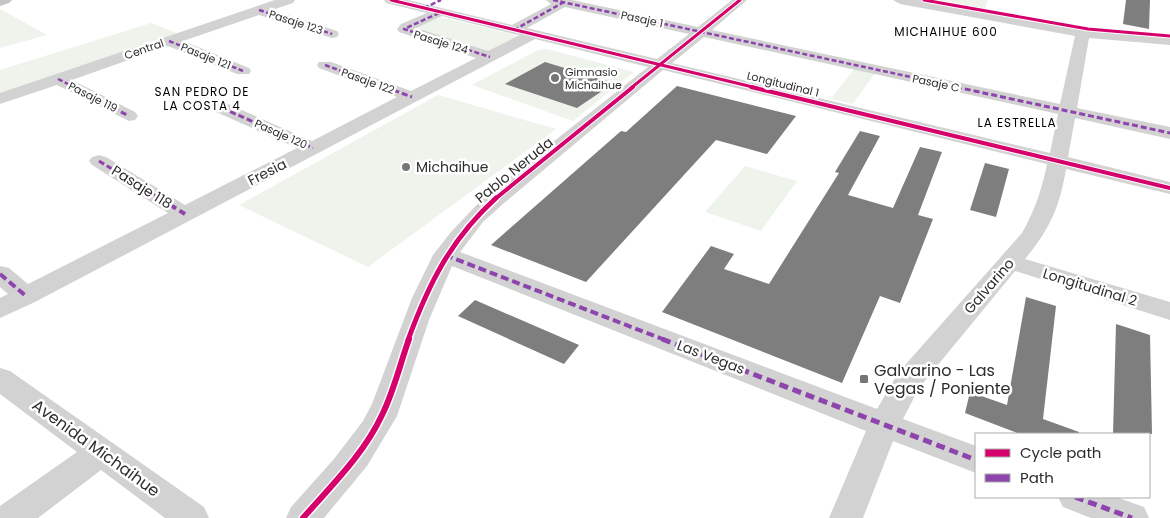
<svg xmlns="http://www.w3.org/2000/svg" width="1170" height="518" viewBox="0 0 1170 518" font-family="Poppins,sans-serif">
<rect width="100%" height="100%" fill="#fff"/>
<!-- green -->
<g fill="#eef3eb">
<path d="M929,0h59l-4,10z"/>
<path d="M0,9l47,26 -47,13z"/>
<path d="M441,17l78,19 -34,17 -73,-24z"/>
<path d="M151,23l28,11 -179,61v-25z"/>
<path d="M547,49l87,23 -61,49 -101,-36 66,-35z"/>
<path d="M855,68l20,5 -22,31 -22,-5z"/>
<path d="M438,95l118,34 -188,138 -129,-62z"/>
<path d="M745,166l52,15 -36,50 -56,-19z"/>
</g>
<!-- building -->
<g fill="#7e7e7e">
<path d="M1126,0h24l-1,29 -26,-5z"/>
<path d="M545,62l69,21 -37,25 -72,-24z"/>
<path d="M677,86l119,30 -29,38 -51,-14 -130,142 -95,-37 130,-114 5,1z"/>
<path d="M860,131l20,5 -32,59 45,13 27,-61 22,5 -24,63 15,4 -33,84 -20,-7 -38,87 -180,-71 49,-66 23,8 -10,15 45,15 70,-111 -4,-1z"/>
<path d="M985,163l24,6 -13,48 -26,-7z"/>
<path d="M1026,297l30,9 -13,113 36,13v2h-59l-55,-21 5,-21 37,13z"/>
<path d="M475,300l104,45 -15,19 -106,-48z"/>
<path d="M1116,324l34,11 2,99h-39z"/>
</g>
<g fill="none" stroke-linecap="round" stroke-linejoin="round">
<!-- minor -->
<g fill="#d2d2d2" fill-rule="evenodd">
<path d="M275,0h20l-2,3 -21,7 65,21 2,3 -2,3 -5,1 -73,-23 -76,26 66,27 2,3 -2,3h-12l-69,-28 -96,34 63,32 3,4 -3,4 -6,1 -72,-36 -57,19v-11z"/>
<path d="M384,0h24l104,25 39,-21 -5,-4h26l126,27 34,-27h15l-35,30 348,74 15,-68 -175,-32 -7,-4h29l161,29 87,8v8l-81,-7 -12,70 93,19v12l-95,-21 -7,39 102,25v12l-104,-25c-6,37 -16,60 -41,90l145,43v18l-155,-49 -96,117 -16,31 73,27v27l-83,-32 -30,77h-34l37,-87 -414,-165 -23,54 -32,96 -30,50 -43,52h-38l5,-11 43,-48 29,-38 9,-17 40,-106 21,-43 18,-23 36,-38 161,-127 -113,-28 -500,263 -35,16v-20l8,-4 -8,-7v-21l9,2 19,16 140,-71 -76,-48 -3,-4 3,-4 7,-2 7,2 79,48 112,-57 -81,-36 -3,-4 3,-4 6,-1 6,1 84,37 85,-44 -78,-29 -2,-3 2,-3h12l80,29 65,-33 -77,-26 -2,-3 4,-5 26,-11 -41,-10zM565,7l124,27 -32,25 -130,-31zM442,16l72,18 6,1 -32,16 -72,-23zM704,37l354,77 -8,39 -378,-90zM663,70l384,94c-5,25 -12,46 -25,69l-124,140 -21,36 -417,-157 23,-30 20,-18z"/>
<path d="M0,368l10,3 194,136 5,11h-44l-64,-48 -63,48h-38v-12l77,-54 -77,-58z"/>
<path d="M1058,497h58l28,10 5,11h-58l-28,-11z"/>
</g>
<!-- major -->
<path fill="#c5c5c5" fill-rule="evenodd" d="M0,0h12l-3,3 -9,3z"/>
<!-- quiet-far3 -->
<g stroke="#8e44ad" stroke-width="2.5" stroke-dasharray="5 2.5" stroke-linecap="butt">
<path d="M553,0l409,88"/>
<path d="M424,8l17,-8"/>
<path d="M259,10l73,24"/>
<path d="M439,13l-35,16 86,28"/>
<path d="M514,30l50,-28"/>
<path d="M169,41l74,30"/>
<path d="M325,65l63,23"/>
<path d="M58,79l18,9"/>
</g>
<!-- quiet-far2 -->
<g stroke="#8e44ad" stroke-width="3" stroke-dasharray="6 3" stroke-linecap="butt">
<path d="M73,87l56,29"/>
<path d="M385,87l27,10"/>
<path d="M956,87l214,46"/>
<path d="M222,108l91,40"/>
<path d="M99,161l62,38"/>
</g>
<!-- quiet-far1 -->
<g stroke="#8e44ad" stroke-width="4" stroke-dasharray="8 4" stroke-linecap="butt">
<path d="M159,198l26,16"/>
<path d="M445,255l220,85"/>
<path d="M0,274l26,22"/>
</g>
<!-- quiet -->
<g stroke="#8e44ad" stroke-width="5" stroke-dasharray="9 5" stroke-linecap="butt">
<path d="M662,339l314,121"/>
<path d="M1075,497l57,21"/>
</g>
<defs>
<g id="cycleway-far3">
<path d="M391,0l366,88"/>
<path d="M924,0l164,29 82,7"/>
<path d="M631,88l109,-88"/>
</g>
<g id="cycleway-far2">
<path d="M751,87l419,101"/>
<path d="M495,199l138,-112"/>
</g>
<path id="cycleway-far1" d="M408,340c21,-57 43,-101 88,-142"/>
<path id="cycleway" d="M303,518c28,-32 61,-64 79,-103 12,-24 18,-51 27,-76"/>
</defs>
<!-- cycleway-far3 casing -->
<use href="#cycleway-far3" stroke="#fff" stroke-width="5"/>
<!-- cycleway-far2 casing -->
<use href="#cycleway-far2" stroke="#fff" stroke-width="6"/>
<!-- cycleway-far1 casing -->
<use href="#cycleway-far1" stroke="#fff" stroke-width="8"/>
<!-- cycleway casing -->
<use href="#cycleway" stroke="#fff" stroke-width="9"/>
<!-- cycleway-far3 -->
<use href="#cycleway-far3" stroke="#d6006c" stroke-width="3"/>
<!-- cycleway-far2 -->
<use href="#cycleway-far2" stroke="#d6006c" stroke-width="4"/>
<!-- cycleway-far1 -->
<use href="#cycleway-far1" stroke="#d6006c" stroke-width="5"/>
<!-- cycleway -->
<use href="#cycleway" stroke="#d6006c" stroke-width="6"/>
</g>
<!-- markers -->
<g fill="#767676" stroke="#fff" stroke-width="2">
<circle cx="555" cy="78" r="5"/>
<circle cx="406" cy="167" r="5"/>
<rect x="859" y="374" width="10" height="10" rx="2.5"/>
</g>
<g text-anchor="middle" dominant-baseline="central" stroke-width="5" stroke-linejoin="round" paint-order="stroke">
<!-- far-street labels -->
<g font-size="11" fill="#2d2d2d" stroke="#fff">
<text transform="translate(642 19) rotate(12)">Pasaje 1</text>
<text transform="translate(296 22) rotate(18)">Pasaje 123</text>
<text transform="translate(441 42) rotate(17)">Pasaje 124</text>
<text transform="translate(144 49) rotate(-19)">Central</text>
<text transform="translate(206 56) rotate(22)">Pasaje 121</text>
<text transform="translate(368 81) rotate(20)">Pasaje 122</text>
<text transform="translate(936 83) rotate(12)">Pasaje C</text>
<text transform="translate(783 84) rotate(14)">Longitudinal 1</text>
<text transform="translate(93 97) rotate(27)">Pasaje 119</text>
<text transform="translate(281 134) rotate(24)">Pasaje 120</text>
</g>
<!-- far-poi labels -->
<g font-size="11" fill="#2d2d2d" stroke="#fff" text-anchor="start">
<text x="565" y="72">Gimnasio<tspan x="565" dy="13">Michaihue</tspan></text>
</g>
<!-- far-neighbourhood labels -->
<g font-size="12" letter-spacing="1" fill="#000" stroke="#fff">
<text x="946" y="31">MICHAIHUE 600</text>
<text x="202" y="91">SAN PEDRO DE<tspan x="202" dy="14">LA COSTA 4</tspan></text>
<text x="1017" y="122">LA ESTRELLA</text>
</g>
<!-- poi labels -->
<g font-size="14" fill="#2d2d2d" stroke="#fff" text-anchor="start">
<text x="416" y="167">Michaihue</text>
</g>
<!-- street labels -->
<g font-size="14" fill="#2d2d2d" stroke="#fff">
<text transform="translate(514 170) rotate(-39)">Pablo Neruda</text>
<text transform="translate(267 172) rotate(-27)">Fresia</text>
<text transform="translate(142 187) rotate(32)">Pasaje 118</text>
<text transform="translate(989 286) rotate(-49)">Galvarino</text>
<text transform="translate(1090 287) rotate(17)">Longitudinal 2</text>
<text transform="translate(711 357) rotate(21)">Las Vegas</text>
</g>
<!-- near-poi labels -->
<g font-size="16" fill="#2d2d2d" stroke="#fff" text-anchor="start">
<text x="874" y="370">Galvarino - Las<tspan x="874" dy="18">Vegas / Poniente</tspan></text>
</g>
<!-- near-street labels -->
<g font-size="16" fill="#2d2d2d" stroke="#fff">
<text transform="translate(96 448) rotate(36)">Avenida Michaihue</text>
</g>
</g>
<!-- legend -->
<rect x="975" y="433" width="175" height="65" fill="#ffffff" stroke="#ababab"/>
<rect x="985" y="449" width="25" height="8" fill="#d6006c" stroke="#ababab"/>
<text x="1020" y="458" font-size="15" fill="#2d2d2d">Cycle path</text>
<rect x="985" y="474" width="25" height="8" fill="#8e44ad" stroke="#ababab"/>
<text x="1020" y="483" font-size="15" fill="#2d2d2d">Path</text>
</svg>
